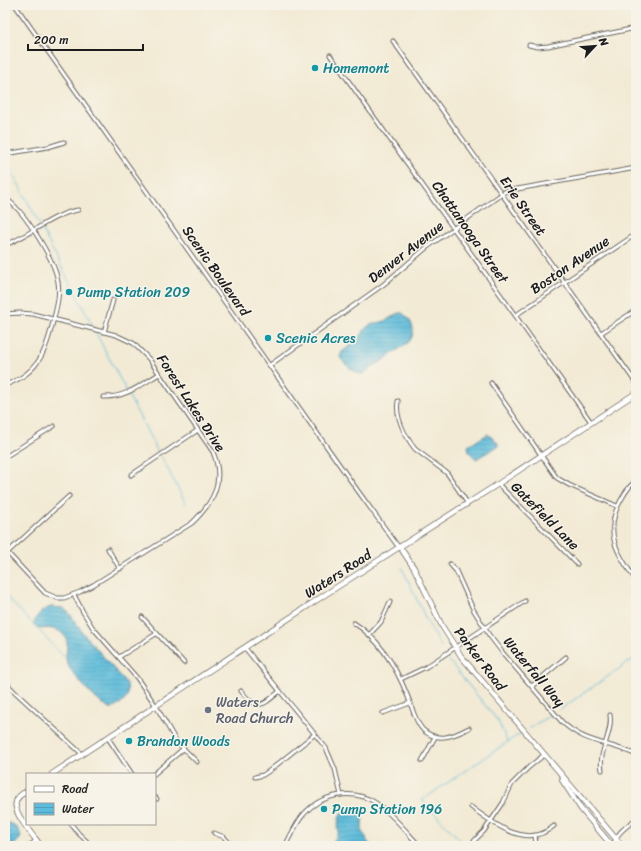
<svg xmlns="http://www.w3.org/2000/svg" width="641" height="851" viewBox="0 0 641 851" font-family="Sriracha,sans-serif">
<defs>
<pattern id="water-rules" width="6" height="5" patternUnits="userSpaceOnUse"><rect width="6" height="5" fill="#5dbcdb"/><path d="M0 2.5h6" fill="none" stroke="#50a1bb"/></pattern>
</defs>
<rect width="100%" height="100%" fill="#f7f3e8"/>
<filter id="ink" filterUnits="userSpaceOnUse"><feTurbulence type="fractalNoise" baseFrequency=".025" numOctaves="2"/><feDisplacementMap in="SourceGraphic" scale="8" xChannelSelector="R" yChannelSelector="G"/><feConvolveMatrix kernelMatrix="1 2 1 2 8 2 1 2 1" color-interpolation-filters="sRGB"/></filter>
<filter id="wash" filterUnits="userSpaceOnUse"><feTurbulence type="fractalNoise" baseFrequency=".012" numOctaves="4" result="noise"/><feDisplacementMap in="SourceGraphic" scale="16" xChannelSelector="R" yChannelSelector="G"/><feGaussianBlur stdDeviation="0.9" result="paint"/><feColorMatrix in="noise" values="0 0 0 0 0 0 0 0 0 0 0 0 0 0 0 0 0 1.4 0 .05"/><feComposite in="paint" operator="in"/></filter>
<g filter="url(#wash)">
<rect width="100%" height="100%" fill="#f2ead4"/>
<!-- water -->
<g fill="url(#water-rules)" stroke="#3c6c7c">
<path d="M399,313h3c10,6 15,19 7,29l-46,32c-8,0 -19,-10 -23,-17l2,-5 17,-13 7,-11 4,-3 15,-4z"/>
<path d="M488,434l10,9v3l-22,13 -7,-7 -1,-6z"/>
<path d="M51,607l12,1 7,6 13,19 44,51c1,6 1,12 -3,17 -4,3 -8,7 -13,7 -9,1 -41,-36 -44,-45 -4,-10 5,-20 -4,-29 -6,-6 -15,-6 -23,-5l-6,-5c2,-9 8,-14 17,-17z"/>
<path d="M350,809c16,4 12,10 12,23l4,5 1,4 5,5h-43c4,-5 8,-8 10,-15l-2,-2 3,-14z"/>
<path d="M9,823l7,3 5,9 -1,4 -7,7h-8v-22z"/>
</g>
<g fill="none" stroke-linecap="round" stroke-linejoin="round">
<!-- stream -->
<g stroke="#5dbcdb" stroke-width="1">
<path d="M5,159l35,66"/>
<path d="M41,228l53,100"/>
<path d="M95,331l64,123"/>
<path d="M161,456l25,48"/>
<path d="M402,568l26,55 13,24"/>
<path d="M5,595l61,64"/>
<path d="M449,661l49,60 9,20"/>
<path d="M559,710l77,-53"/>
<path d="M529,728l22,-13"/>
<path d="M466,846l-44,-46 99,-67"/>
</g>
</g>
</g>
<g filter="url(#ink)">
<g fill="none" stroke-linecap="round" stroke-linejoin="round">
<defs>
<g id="street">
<path d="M15,5l343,486 39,54 3,2"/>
<path d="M393,41l243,342"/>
<path d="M529,45l8,2 11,-1 88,-18"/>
<path d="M330,55l261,367"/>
<path d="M5,154l43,-7 16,-5"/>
<path d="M5,198c19,12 50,62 53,84 2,12 -1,24 -4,36 -8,32 -14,55 -49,67"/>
<path d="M5,245c25,-9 47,-31 73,-35"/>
<path d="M5,314l14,-1 14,1 83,21 17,8 16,16 64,93c12,29 1,50 -21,71l-99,62 -13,7 -16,6h-7l-12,-5 -40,-43"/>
<path d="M516,315l120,-81"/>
<path d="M104,332l9,-32"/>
<path d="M601,333l35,-23"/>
<path d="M270,365l114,-81 42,-36 80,-57 130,-23"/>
<path d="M491,383l66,95 12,7 48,21"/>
<path d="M103,397c22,1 38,-12 56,-23"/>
<path d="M398,401c-3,16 7,35 17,48l32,24 21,31"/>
<path d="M5,457l49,-31"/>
<path d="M131,475l67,-45"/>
<path d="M636,481c-7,4 -11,12 -15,19 -18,32 -4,54 15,80"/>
<path d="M498,484l34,34 45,46"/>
<path d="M108,549l12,20"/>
<path d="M7,553l62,-57"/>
<path d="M450,564l6,7 17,38 16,26 13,17 60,70c23,22 48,20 74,33"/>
<path d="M74,595l9,17 10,16 44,50 19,28 20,35 21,21"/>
<path d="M142,617l42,46"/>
<path d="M354,623c26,16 43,46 54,74 4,10 7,25 15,33 15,13 31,6 46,-2"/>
<path d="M369,635l12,-13 9,-20"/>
<path d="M245,648l81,100 9,21 6,26"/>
<path d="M119,657l37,-23"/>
<path d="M5,676l4,10 7,7 66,61"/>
<path d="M401,679l25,-12 99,-66"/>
<path d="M532,686l34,-29"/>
<path d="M241,691c17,21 21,15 39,0"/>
<path d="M383,713l27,-10"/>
<path d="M108,738l24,36"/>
<path d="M422,761l13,-24"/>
<path d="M602,770c-4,-19 11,-36 8,-55"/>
<path d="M154,774l29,-25"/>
<path d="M255,777l8,-2 6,-4 46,-37"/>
<path d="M155,797l2,2"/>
<path d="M471,807c23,17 56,43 83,19"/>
<path d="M71,824l8,10 13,12"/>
<path d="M214,833l10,4 8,9"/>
<path d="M535,835l1,11"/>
<path d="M29,846l8,-6"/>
<path d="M285,846c6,-11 11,-23 19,-32 17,-20 49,-26 72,-11 17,11 30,29 44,43"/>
<path d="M469,846l15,-15 19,-28 9,-19 17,-17 15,-12"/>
<path d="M613,846c3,-13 13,-19 23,-27"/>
</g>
<g id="secondary">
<path d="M400,547l14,21 28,58 19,30 161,190"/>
<path d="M52,774l274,-180 172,-110 138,-91"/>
<path d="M562,780l19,29 31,37"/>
<path d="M27,791c-4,2 -10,6 -11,11 -4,10 18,35 25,44"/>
</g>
</defs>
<!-- street casing -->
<use href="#street" stroke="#67645c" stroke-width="5"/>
<!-- secondary casing -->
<use href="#secondary" stroke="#67645c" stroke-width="6"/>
<!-- street -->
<use href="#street" stroke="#fff" stroke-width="3"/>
<!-- secondary -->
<use href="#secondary" stroke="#fff" stroke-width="4.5"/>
</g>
</g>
<!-- markers -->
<g fill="#0f9aa8" stroke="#f7f3e8" stroke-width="1.5">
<circle cx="315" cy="68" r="4"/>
<circle cx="69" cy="292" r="4"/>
<circle cx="268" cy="338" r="4"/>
<circle cx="129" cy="741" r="4"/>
<circle cx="324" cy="809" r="4"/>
</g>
<circle fill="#6b7280" stroke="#f7f3e8" stroke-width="1.5" cx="208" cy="710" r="4"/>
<g text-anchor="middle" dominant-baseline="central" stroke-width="3" stroke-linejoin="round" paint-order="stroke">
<!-- culture labels -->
<g font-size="14" fill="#0d838f" stroke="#f7f3e8" text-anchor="start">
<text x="323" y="68">Homemont</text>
<text x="77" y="292">Pump Station 209</text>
<text x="276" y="338">Scenic Acres</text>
<text x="137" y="741">Brandon Woods</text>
<text x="332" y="809">Pump Station 196</text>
</g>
<!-- street labels -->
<g font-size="14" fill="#1c1c1c" stroke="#f7f3e8">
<text transform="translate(523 206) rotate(55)">Erie Street</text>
<text transform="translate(470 232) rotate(55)">Chattanooga Street</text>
<text transform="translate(406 252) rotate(-38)">Denver Avenue</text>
<text transform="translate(570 265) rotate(-34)">Boston Avenue</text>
<text transform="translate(216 271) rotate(55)">Scenic Boulevard</text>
<text transform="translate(191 403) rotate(57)">Forest Lakes Drive</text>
<text transform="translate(545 516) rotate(45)">Gatefield Lane</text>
<text transform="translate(338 574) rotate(-33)">Waters Road</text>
<text transform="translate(480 659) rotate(53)">Parker Road</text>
<text transform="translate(534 672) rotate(50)">Waterfall Way</text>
</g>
<!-- worship labels -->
<g font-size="14" fill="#5b616d" stroke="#f7f3e8" text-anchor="start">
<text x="216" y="702">Waters<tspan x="216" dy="16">Road Church</tspan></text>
</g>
</g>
<!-- margin -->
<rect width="641" height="851" fill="none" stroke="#f7f3e8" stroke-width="20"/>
<!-- legend -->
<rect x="26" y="773" width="130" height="52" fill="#f7f3e8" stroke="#9f9d96"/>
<rect x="34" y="786" width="20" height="6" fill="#ffffff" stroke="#9f9d96"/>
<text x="62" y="793" font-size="12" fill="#1c1c1c">Road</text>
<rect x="34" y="803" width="20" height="12" fill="url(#water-rules)" stroke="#9f9d96"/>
<text x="62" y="813" font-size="12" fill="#1c1c1c">Water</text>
<!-- north arrow -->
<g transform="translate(595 46) rotate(64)" stroke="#f7f3e8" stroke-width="3" paint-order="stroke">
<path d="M0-3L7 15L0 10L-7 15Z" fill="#1c1c1c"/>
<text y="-6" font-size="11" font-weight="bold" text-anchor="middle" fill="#1c1c1c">N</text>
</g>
<!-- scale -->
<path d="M28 44v6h115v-6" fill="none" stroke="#1c1c1c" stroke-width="2"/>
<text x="34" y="44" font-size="12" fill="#1c1c1c" stroke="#f7f3e8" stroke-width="3" paint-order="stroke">200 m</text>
</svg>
